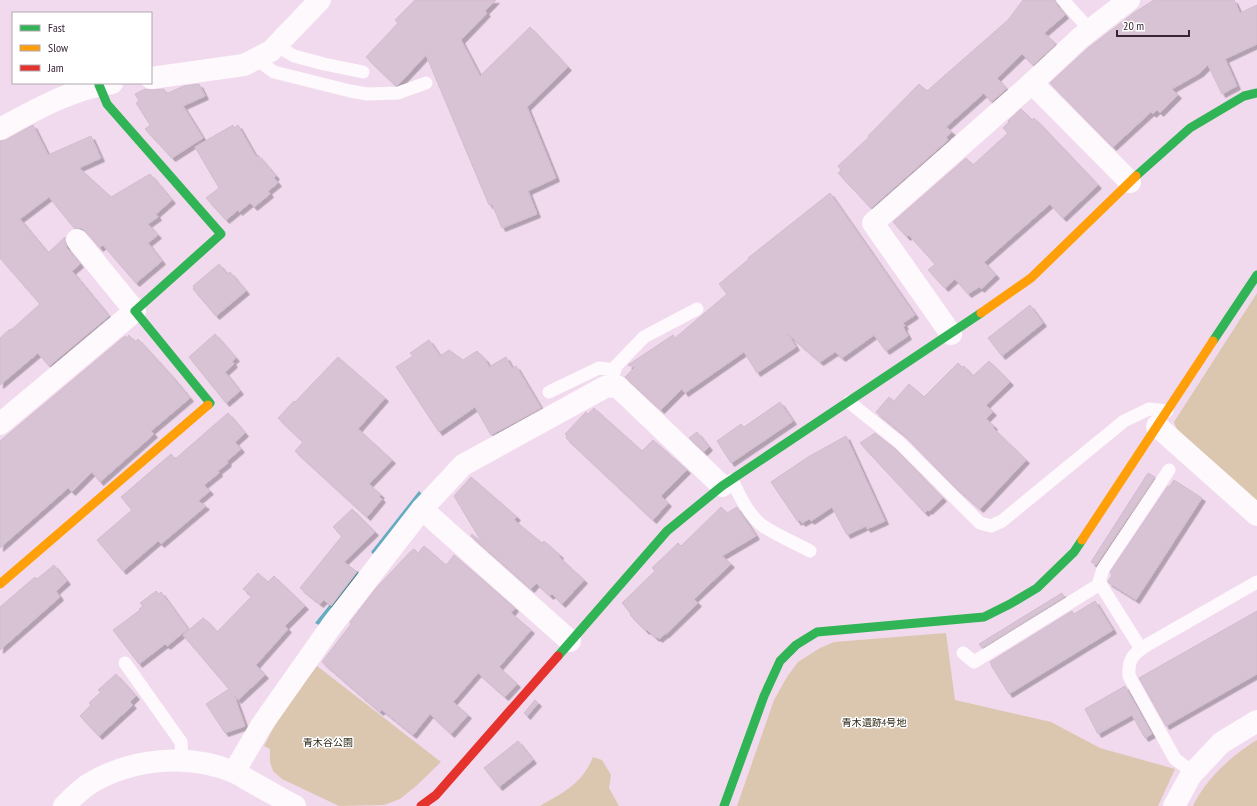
<svg xmlns="http://www.w3.org/2000/svg" width="1257" height="806" viewBox="0 0 1257 806" font-family="'PT Sans Narrow','Noto Sans JP',sans-serif">
<defs>
<filter id="shadow"><feDropShadow dx="3.5" dy="3.5" stdDeviation="0" flood-color="#0004"/></filter>
</defs>
<rect width="100%" height="100%" fill="#f2daee"/>
<!-- green -->
<g fill="#dbc6af">
<path d="M1257,293v211l-79,-72 -4,-10z"/>
<path d="M946,633l9,67 96,22 49,26 75,21 -17,37h-421l37,-106 13,-23 11,-15 22,-14 14,-6z"/>
<path d="M317,666l124,96 -25,24 -16,13 -16,6 -45,1 -57,-27 -9,-8 -3,-9v-13l-6,-3 19,-36z"/>
<path d="M1257,740v66h-64c11,-25 40,-52 64,-66z"/>
<path d="M593,757l9,3 9,15 -2,13 10,18h-79c24,-14 42,-22 53,-49z"/>
</g>
<!-- water -->
<g fill="#65acc0">
<path d="M419,491l3,3 -49,60 -2,-2z"/>
<path d="M357,571l3,2 -41,52 -4,-2z"/>
</g>
<!-- building -->
<g fill="#d8c3d4" stroke="#d1bcce" filter="url(#shadow)">
<path d="M415,0h81l-11,11 2,2 -26,27 19,36 50,-49 38,40 -41,40 29,71 -28,13 9,23 -35,14 -10,-24 -3,1 -63,-150 -28,30h-3l-29,-28 32,-34 -3,-3z"/>
<path d="M1023,0h32l2,5 8,10 -21,18 12,11 -23,21 -11,-11 -25,24 9,10 -2,3 -13,11 -7,-9 -38,34 6,5 -6,5 2,3 -77,68 -33,-35 3,-3 -3,-4 31,-29 -1,-1 51,-52 8,7 81,-71z"/>
<path d="M1154,0h80l6,13 17,-8v39l-32,15 12,27 -15,8 -14,-29 -8,8 -28,16 6,6 -18,18 -3,-3 -4,4 -2,-2 -38,35 -63,-64 38,-35 47,-36z"/>
<path d="M199,84l6,12 -22,10 20,32 -31,20 -27,-29 5,-4 -14,-22 3,-2 -4,-7 10,-5 7,1 12,-1 2,4h2l16,-7z"/>
<path d="M1021,109l11,11 2,-2 4,4 60,63 -35,33 -13,-14 -66,58 12,13 -15,14 -2,-2 -11,7 -13,-15 -10,9 -17,-18 7,-6 -26,-29 -2,2 -14,-15 73,-64 7,7 35,-32 -5,-5 6,-6 -1,-1z"/>
<path d="M33,125l15,30 43,-19 10,22 -22,10 32,29 39,-23 22,26 -16,14 2,3 -10,7 10,11 -10,8 14,18 -26,22 -33,-38 -3,3 -14,-16 -5,-4h-7l-25,-31 -29,22 28,34 17,-16v5l2,6 13,16 -8,7 37,45 -60,50 -11,-13 -38,32v-47l10,-9 1,1 29,-26 -40,-46v-117l6,-1z"/>
<path d="M233,125l1,3 4,-3 18,32 2,-2 18,21 -2,2 4,5 -10,8 2,3 -16,13 -4,-4 -11,9 -1,-2 -12,10 -20,-22 13,-10 -24,-41z"/>
<path d="M830,193l85,122 -12,8 2,3 -2,1 5,9 -22,15 -12,-16 -32,23 -7,-6 -15,10 -32,-28 8,13 -39,26 -13,-21 -59,41 -3,-4 -21,21 -36,-33 10,-10 -7,-2 45,-30 2,3 52,-44 -8,-10 30,-25 -1,-1z"/>
<path d="M219,264l8,10 3,-2 16,19 -30,25 -23,-27 1,-1 -1,-2z"/>
<path d="M1030,305l13,18 -41,33 -14,-18z"/>
<path d="M215,334l21,24 -4,3 2,3 -9,8 15,19 -14,12 -37,-46z"/>
<path d="M129,335l6,7 3,-3 32,35 20,24 -39,33 3,3 -54,48 -8,-10 -20,20 -4,-4 -68,60v-107l125,-105 2,2z"/>
<path d="M429,340l11,16 9,-6 14,10 14,-9 8,8 4,8 17,-10 6,11 4,-2 25,42 -50,27 -16,-28 -36,25 -43,-65 17,-11 -3,-3z"/>
<path d="M338,357l47,41 -27,31 34,31 -23,24 12,11 -2,1 3,3 -15,18 -72,-66 8,-9 -25,-24 16,-17 1,1z"/>
<path d="M989,361l21,21 -24,23 7,7 -7,7 8,7 -1,2 33,32 -46,49 -25,-22 -50,-51 -29,-24 13,-15 5,4 15,-17 15,13 34,-34 4,4 2,-1 9,10z"/>
<path d="M780,402l13,19 -62,42 -14,-22 24,-17 3,3z"/>
<path d="M594,408l48,43 11,-11 34,30 -26,26 7,7 -15,17 -87,-82 1,-2 -2,-2 21,-22 2,2z"/>
<path d="M228,413l17,20 -10,9 6,7 -14,12 1,2 -10,8 1,2 -15,12 6,6 -12,10 8,5 -45,38 -3,-3 -35,30 -26,-31 35,-30 -11,-13 50,-43 4,5z"/>
<path d="M697,432l12,15 -5,5 -15,-14z"/>
<path d="M875,433l19,15 49,50 -14,13 -1,-1 -3,3 -65,-70z"/>
<path d="M846,436l39,85 -18,8 -1,-3 -19,9 -15,-28 -21,14 -2,-2 -7,4 -2,-3 -2,2 -27,-40 37,-25z"/>
<path d="M1148,473l7,4 -59,88 -5,-3z"/>
<path d="M471,477l46,40 -3,3 28,23 2,-2 16,14 -1,2 25,23 -22,24 -10,-10 -2,2 -14,-13 -5,6 -60,-53 1,-2 8,7h1l-27,-45z"/>
<path d="M1174,480l28,18 -66,102 -27,-17 -1,-1 4,-7 -2,-3 58,-86 1,1z"/>
<path d="M721,507l6,6 10,-6 19,29 -34,20 9,8 -37,35 4,4 -32,31h-1l-6,5 -2,-2 -1,1 -9,-8 -1,1 -16,-16 1,-1 -9,-11 33,-32 -3,-3 26,-25 3,3z"/>
<path d="M352,509l23,23 -31,30 13,10 -26,34 -7,-6 -4,4 -20,-16 42,-52 -9,-9z"/>
<path d="M424,546l22,19 8,-10 61,53 -4,5 20,17 -32,37 18,17 -12,13 -27,-24 -25,29 15,13 -17,19 -21,-20 -17,21 -31,-25 -2,2 -58,-50 29,-38 -1,-2 27,-35 33,-35 4,-3 4,4z"/>
<path d="M54,565l13,16 -11,10 4,6 -60,53v-43l35,-30 2,2z"/>
<path d="M258,573l10,9 6,-6 31,30 -20,20 3,3 -32,36 9,10 -27,25 -4,-5 11,31 -20,7 -19,-29 23,-15 -46,-54 20,-17 4,3 10,11 35,-36 -9,-7z"/>
<path d="M156,591l3,3 2,-2 27,37 -21,17 -2,-2 -26,20 -26,-34 27,-20 -1,-1 4,-3 -3,-3z"/>
<path d="M1062,593l2,4 -82,51 -3,-4z"/>
<path d="M1095,601l18,29 -104,64 -18,-29 1,-1 -2,-2 82,-51 2,3z"/>
<path d="M1257,611v63l-91,52 -27,-48z"/>
<path d="M116,674l20,22 -6,6 3,3 -34,31 -19,-20 11,-11 -2,-2 12,-11 -3,-2z"/>
<path d="M1125,686l27,48 -7,4 -13,-23 -34,19 -13,-25z"/>
<path d="M535,700l3,3 -11,13 -3,-3z"/>
<path d="M518,741l15,19 -34,27 -15,-19z"/>
</g>
<g fill="none" stroke-linecap="round" stroke-linejoin="round">
<!-- lane -->
<g stroke="#fdf9fc" stroke-width="13">
<path d="M1063,0l27,30"/>
<path d="M277,46l17,10 30,8 39,8"/>
<path d="M256,59l18,13 76,19 17,3 31,-1 28,-10"/>
<path d="M612,387v-10l4,-11 28,-29 53,-28"/>
<path d="M549,392l50,-24 16,2"/>
<path d="M849,402l50,40 81,81 11,3 11,-5 122,-100 25,-12 18,2"/>
<path d="M732,480c7,15 17,36 31,46 15,10 32,17 47,25"/>
<path d="M1141,649l-42,-67 4,-13 66,-99"/>
<path d="M963,653l11,9 126,-78"/>
<path d="M125,663l56,79 1,18"/>
<path d="M1193,772l-18,-13 -46,-83c-1,-17 4,-22 18,-31l110,-63"/>
</g>
<!-- street -->
<g stroke="#fdf9fc" stroke-width="22">
<path d="M151,78l93,-13 27,-14 49,-51"/>
<path d="M1032,83l98,99"/>
<path d="M0,129c35,-19 71,-40 112,-46"/>
<path d="M951,334l-78,-111 159,-140 48,-45 49,-38"/>
<path d="M0,424l135,-113 -58,-71"/>
<path d="M1157,426l100,89"/>
<path d="M422,509l148,132"/>
<path d="M234,772l27,-46 71,-101 90,-116 41,-44 142,-78 12,-1 105,100"/>
<path d="M64,806c8,-8 16,-16 25,-22 43,-26 99,-31 145,-12 7,3 14,8 21,12 13,7 27,15 40,22"/>
<path d="M1174,806l17,-31 30,-32 36,-22"/>
</g>
<!-- fast -->
<g stroke="#30b455" stroke-width="9">
<path d="M99,85l8,19 114,130 -86,77 75,92 -2,2"/>
<path d="M1136,176l54,-48 54,-32 13,-3"/>
<path d="M1213,341l44,-66"/>
<path d="M558,656l109,-125 55,-45 259,-173"/>
<path d="M724,806l40,-110 16,-35 16,-16 21,-13 167,-15 26,-13 27,-16 37,-36 8,-12"/>
</g>
<!-- slow -->
<g stroke="#ff9f0a" stroke-width="9">
<path d="M981,313l50,-35 105,-102"/>
<path d="M1082,540l131,-199"/>
<path d="M0,584l208,-179"/>
</g>
<!-- jam -->
<path stroke="#e5322d" stroke-width="9" d="M421,806l15,-11 122,-139"/>
</g>
<g text-anchor="middle" dominant-baseline="central" stroke-width="3" stroke-linejoin="round" paint-order="stroke">
<!-- park labels -->
<g font-size="10" fill="#2f2918" stroke="#fff">
<text x="874" y="722">青木遺跡4号地</text>
<text x="328" y="742">青木谷公園</text>
</g>
</g>
<!-- legend -->
<rect x="12" y="12" width="140" height="72" fill="#ffffff" stroke="#b0a7af"/>
<rect x="20" y="25" width="20" height="6" fill="#30b455" stroke="#b0a7af"/>
<text x="48" y="32" font-size="12" fill="#392436">Fast</text>
<rect x="20" y="45" width="20" height="6" fill="#ff9f0a" stroke="#b0a7af"/>
<text x="48" y="52" font-size="12" fill="#392436">Slow</text>
<rect x="20" y="65" width="20" height="6" fill="#e5322d" stroke="#b0a7af"/>
<text x="48" y="72" font-size="12" fill="#392436">Jam</text>
<!-- scale -->
<path d="M1117 30v6h72v-6" fill="none" stroke="#392436" stroke-width="2"/>
<text x="1123" y="30" font-size="12" fill="#392436" stroke="#ffffff" stroke-width="3" paint-order="stroke">20 m</text>
</svg>
